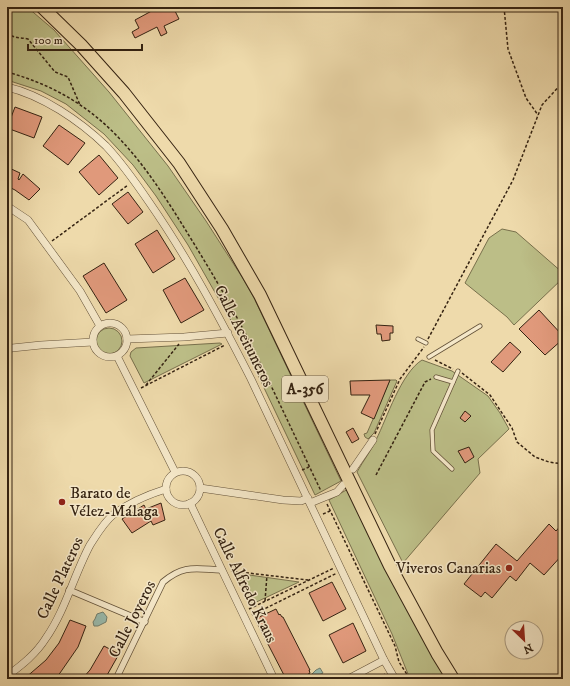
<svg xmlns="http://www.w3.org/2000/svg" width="570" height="686" viewBox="0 0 570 686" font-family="'IM FELL DW Pica',serif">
<rect width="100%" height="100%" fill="#eedaab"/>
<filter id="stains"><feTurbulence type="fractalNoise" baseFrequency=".005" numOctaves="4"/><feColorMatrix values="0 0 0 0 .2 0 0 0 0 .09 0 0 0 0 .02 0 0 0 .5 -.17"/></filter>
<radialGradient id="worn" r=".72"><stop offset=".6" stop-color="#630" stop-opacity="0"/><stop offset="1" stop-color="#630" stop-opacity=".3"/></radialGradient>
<!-- green -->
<g fill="#bcbe87" stroke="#78704c">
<path d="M7,7h20l27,23 55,62 59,74 38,55 36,56 12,21 87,183 -26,14 -78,-164 -49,-86 -32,-49 -23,-31 -29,-31 -38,-30 -25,-13 -34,-11z"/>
<path d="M502,229l14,3 47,41v5l-49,47 -7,-8 -42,-34 24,-45z"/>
<circle cx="109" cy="341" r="13"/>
<path d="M220,343l2,1 -78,39 -14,-27 1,-4 5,-4z"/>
<path d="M422,360l30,11 36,25 12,17 9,16 -31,30 2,14 -77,90 -46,-91c6,-11 14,-21 19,-32 11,-22 25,-67 46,-80z"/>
<path d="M390,380h6l1,1 -23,52 -6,6 -3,-2 -1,-3 3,-1z"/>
<path d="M348,489l66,134 32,56h-36l-18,-45 -63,-134z"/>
<path d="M235,573l64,9 -49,23z"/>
</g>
<!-- water -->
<g fill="#99baac" stroke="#717e6e">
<path d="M103,612l4,5 -1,5 -8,4h-4l-1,-4 2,-3 2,-5z"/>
<path d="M320,668l3,5 -4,2 1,2 -7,2 -2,-4 5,-5z"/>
</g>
<!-- building -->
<g fill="#e0997b" stroke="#352312">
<path d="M159,7h14l6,12 -15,7 3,7 -6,3 -4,-9 -22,11 -3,-6 7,-4 -4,-8z"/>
<path d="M15,107l27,10 -8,21 -27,-10z"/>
<path d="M59,125l26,18 -17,22 -25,-19z"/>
<path d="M99,155l19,23 -19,17 -20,-23z"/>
<path d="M7,167l13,6 -2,6 1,1 4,-6 17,15 -11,11 -14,-10 -8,-4z"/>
<path d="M128,192l15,20 -15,12 -16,-20z"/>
<path d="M157,230l18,29 -22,14 -18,-29z"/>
<path d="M104,263l23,37 -21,13 -23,-37z"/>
<path d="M185,278l19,32 -23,13 -18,-33z"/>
<path d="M539,310l24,26v3l-18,16 -26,-26z"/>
<path d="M376,325l17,1v7h-3v7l-8,1 -1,-7h-4z"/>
<path d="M510,342l11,10 -18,20 -12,-10z"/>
<path d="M390,380l-16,39 -13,-6 9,-18h-19l-1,-14z"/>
<path d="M465,411l6,5 -6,6 -5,-4z"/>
<path d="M353,428l6,11 -7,4 -6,-11z"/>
<path d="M469,447l5,10 -9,6 -7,-12z"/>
<path d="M161,503l4,17 -12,5 -2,-4 -19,12 -10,-14 22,-14 2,4z"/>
<path d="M563,523v31l-19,21 -14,-12 -14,18 -6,-5 -18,22 -7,-6 -4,5 -17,-13 32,-40 21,17 32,-37 7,7z"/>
<path d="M332,582l14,27 -23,12 -14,-28z"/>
<path d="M276,609l3,6 1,-1 2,3h1l27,53h-1l1,3 -10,6h-14l-31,-60z"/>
<path d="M70,620l16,6 -8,21 -18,26 -6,6h-30l22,-19 13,-17z"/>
<path d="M353,623l13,28 -23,12 -14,-28z"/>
<path d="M104,646l15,8 -13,23 -1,2h-23l8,-9z"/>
</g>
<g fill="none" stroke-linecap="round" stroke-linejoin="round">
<defs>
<g id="service">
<path d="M133,7l2,2"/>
<path d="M418,339l8,4"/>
<path d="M429,357l51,-31"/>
<path d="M436,377l17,5"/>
<path d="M452,469l-19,-18 -1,-21 26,-59"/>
</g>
<g id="pedestrian">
<path d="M69,590l76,32"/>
<path d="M116,679l47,-97c21,-18 33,-13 59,-12"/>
</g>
<g id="minor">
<path d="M7,87c35,8 73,34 99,59 16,17 30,37 43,56 39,56 71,116 102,177 45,93 89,187 133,281l11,19"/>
<path d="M7,206l21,14 52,71 20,35"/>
<circle cx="110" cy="340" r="17"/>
<path d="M127,339l57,-2 44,-4"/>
<path d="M7,350l5,-2 29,-3 52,-3"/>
<path d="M117,356l58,116"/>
<path d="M353,469l20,-29"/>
<circle cx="183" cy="488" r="17"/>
<path d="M200,488l83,12 18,1 7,-3"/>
<path d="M190,503l84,176"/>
<path d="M310,503l27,-11 6,-7"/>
<path d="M7,676c15,-11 29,-22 39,-38 19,-27 28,-63 44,-93 7,-11 14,-23 24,-31 16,-12 33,-19 52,-25"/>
<path d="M348,679l36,-19"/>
</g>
<path id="primary" d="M42,7l39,38 43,48 55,70 43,66 38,66 130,271 47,87 16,26"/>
</defs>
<!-- service casing -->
<use href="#service" stroke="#635138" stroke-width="5"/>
<!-- pedestrian casing -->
<use href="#pedestrian" stroke="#635138" stroke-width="7"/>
<!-- minor casing -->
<use href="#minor" stroke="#635138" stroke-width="8"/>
<!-- primary casing -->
<use href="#primary" stroke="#352312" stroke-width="14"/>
<!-- path -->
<g stroke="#352312" stroke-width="1.5" stroke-dasharray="3 2" stroke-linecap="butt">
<path d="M504,7l4,42 18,49 12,17"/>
<path d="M7,33c8,6 12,4 21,6l27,33 13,5 12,28"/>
<path d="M7,72c40,11 74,29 104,58 31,30 55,68 77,104 23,37 45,74 64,113 24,48 46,96 69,144"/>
<path d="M52,241l76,-56"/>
<path d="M428,339l85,-159 29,-75 21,-23"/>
<path d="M435,360l18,9"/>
<path d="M462,373l28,22 22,33 5,14 18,15 14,5 14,2"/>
<path d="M146,385l33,-41"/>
<path d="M141,388l84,-43"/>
<path d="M375,434l25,-55 24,-32"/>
<path d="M302,470l7,-3"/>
<path d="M376,475l49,-93 6,-3"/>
<path d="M327,504l68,142 4,16 11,17"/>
<path d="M323,514l7,-3"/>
<path d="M231,571l77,9"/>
<path d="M265,601l2,-26"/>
<path d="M249,609l85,-41"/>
<path d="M252,615l85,-42"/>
<path d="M379,679l6,-5"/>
</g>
<!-- service -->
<use href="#service" stroke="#f4e7c8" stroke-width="3.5"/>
<!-- pedestrian -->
<use href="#pedestrian" stroke="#f4e7c8" stroke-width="5.5"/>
<!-- minor -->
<use href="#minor" stroke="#f4e7c8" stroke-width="7"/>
<!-- primary -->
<use href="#primary" stroke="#eedaab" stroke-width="12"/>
</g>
<!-- markers -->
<g fill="#8f2418" stroke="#f4e7c8" stroke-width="1.5">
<circle cx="62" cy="502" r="4"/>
<circle cx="509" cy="568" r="4"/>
</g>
<g text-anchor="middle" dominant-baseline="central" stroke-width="3" stroke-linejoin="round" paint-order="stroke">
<!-- shield labels -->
<rect fill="#f4e7c8" stroke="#6e5e49" stroke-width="1" x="282" y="376" width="46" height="26" rx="3"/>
<g font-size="15" font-weight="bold" fill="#352312">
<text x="305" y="389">A-356</text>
</g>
<!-- street labels -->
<g font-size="16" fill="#352312" stroke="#f4e7c8">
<text transform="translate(244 336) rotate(63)">Calle Aceituneros</text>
<text transform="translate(60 578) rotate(-65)">Calle Plateros</text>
<text transform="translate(245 585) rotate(64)">Calle Alfredo Kraus</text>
<text transform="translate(132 619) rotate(-63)">Calle Joyeros</text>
</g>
<!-- poi labels -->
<g font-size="16" fill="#352312" stroke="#f4e7c8" text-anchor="start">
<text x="70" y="493">Barato de<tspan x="70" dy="18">Vélez-Málaga</tspan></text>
<text x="501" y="568" text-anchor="end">Viveros Canarias</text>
</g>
</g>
<!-- margin -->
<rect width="570" height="686" fill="none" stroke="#eedaab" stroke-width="24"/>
<rect x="8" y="8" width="554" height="670" fill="none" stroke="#352312" stroke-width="2"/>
<rect x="12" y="12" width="546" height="662" fill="none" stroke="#352312"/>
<!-- north arrow -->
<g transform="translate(524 640) rotate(155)"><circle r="19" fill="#f4e7c8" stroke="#a8997f"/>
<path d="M0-3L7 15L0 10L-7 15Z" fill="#8f2418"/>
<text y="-6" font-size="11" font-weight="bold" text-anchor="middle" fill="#352312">N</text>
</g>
<!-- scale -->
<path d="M28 44v6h114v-6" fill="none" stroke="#352312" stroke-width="2"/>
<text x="34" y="44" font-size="12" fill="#352312" stroke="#f4e7c8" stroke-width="3" paint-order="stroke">100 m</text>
<rect width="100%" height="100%" filter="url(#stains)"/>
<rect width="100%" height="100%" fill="url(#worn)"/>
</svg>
